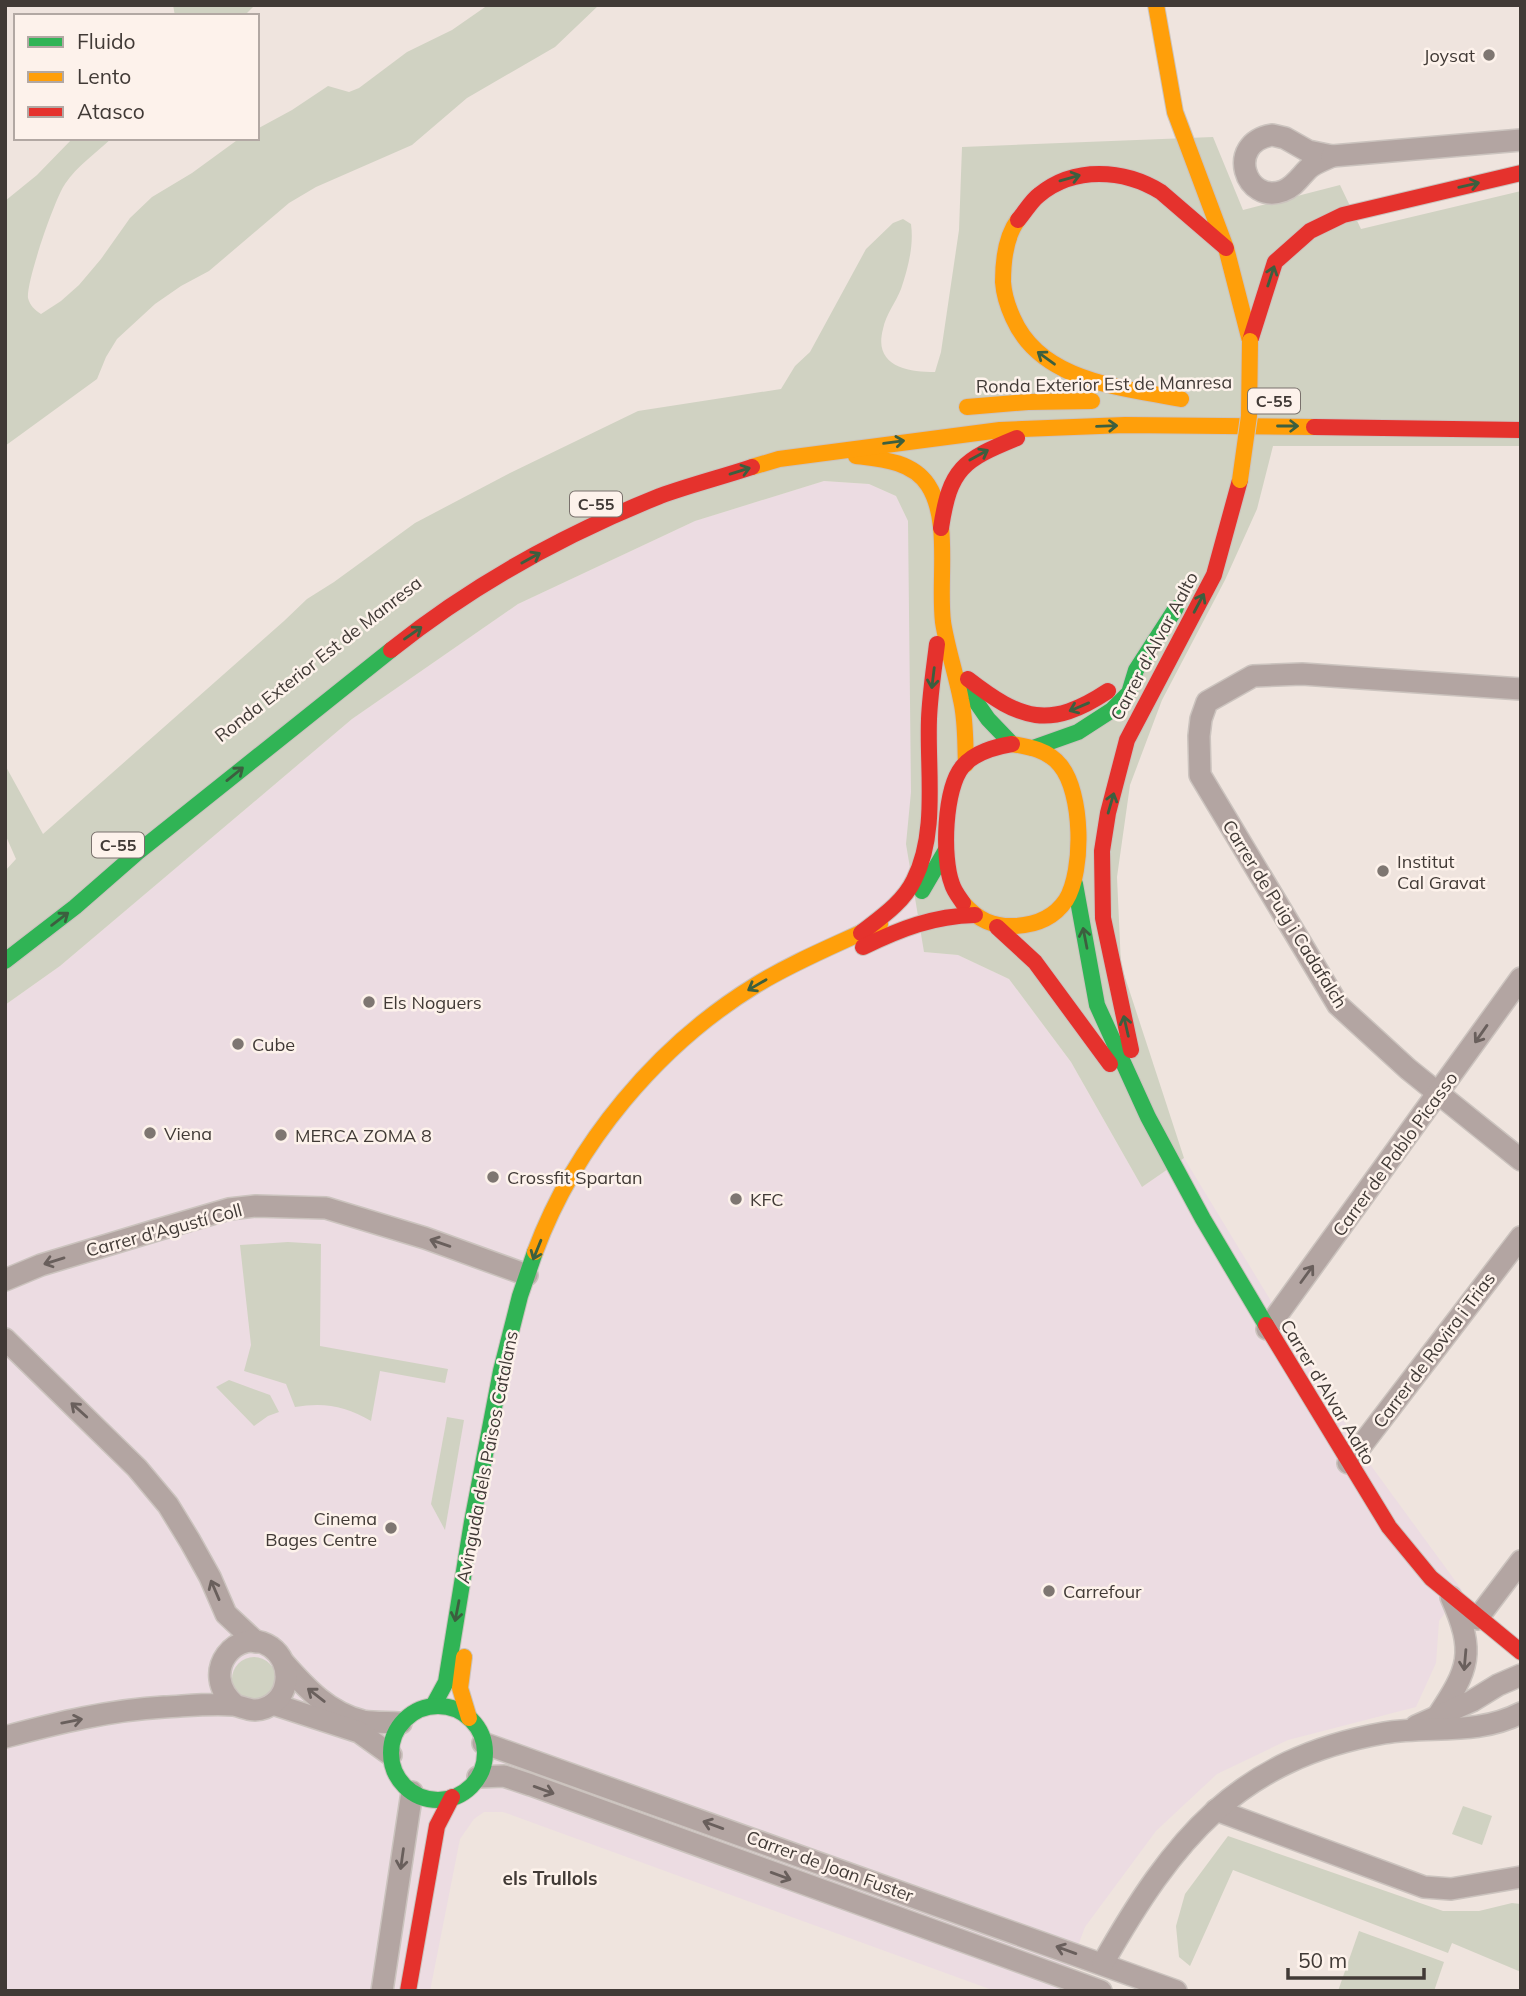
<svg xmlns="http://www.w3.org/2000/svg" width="1526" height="1996" viewBox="0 0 1526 1996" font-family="Mulish,sans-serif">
<rect width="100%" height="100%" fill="#efe4de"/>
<!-- commercial -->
<path fill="#ecdce2" d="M824,481l45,3 27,12 12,25 16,431 34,3 51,24 62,83 71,125 42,-29 188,309 90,123 -23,31 -3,42 -20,44 -128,33 -71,34 -61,57 -71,96 -24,64h-66l-492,-179h-19l-10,7 -14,20 -30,152h-425v-986l55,-39 292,-247 166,-115 177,-83z"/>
<!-- green -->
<g fill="#d0d2c2">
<path d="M173,5h82l-11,11h-69z"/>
<path d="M488,5h111l-44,42 -88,51 -55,47 -96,42 -27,16 -80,68 -28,15 -26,18 -38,35 -11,18 -9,22 -92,67v-245l32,-26 36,-37h39c-16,15 -35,28 -47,46 -10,14 -39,98 -37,114 2,8 7,12 13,16l20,-13 18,-16 22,-26 29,-41 22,-21 40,-24 48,-35h17v-9l35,-19 36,-24 21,6 10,-4 48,-36 45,-22z"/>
<path d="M1213,137l30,73 97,-25 21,44 160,-38v255h-248l-16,63 -32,71 -63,120 -32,85 -13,92 4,88 63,193 -42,29 -71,-125 -62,-83 -51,-24 -34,-3 -18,-108 5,-52 -3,-271 -12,-25 -27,-12 -45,-3 -129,40 -177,83 -166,115 -292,247 -55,39v-134l11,-12 -11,-25v-69l38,69 241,-213 23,-22 27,-17 81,-59 95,-50 128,-62 143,-22 14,-23 15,-14 56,-103 27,-26 10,-4 8,5c3,22 -3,44 -10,65 -5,13 -15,25 -18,40 -10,37 24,43 52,43l6,-20 18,-122 3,-83z"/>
<path d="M288,1242l33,2 -1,102 128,23 -3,14 -65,-12 -9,50c-25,-15 -47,-19 -76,-14l-9,-23 -42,-13 7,-26 -11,-100z"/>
<path d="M229,1380l41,15 9,17 -11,4 -14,10 -38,-39z"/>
<path d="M447,1417l17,3 -19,110 -14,-26z"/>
<circle cx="254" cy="1679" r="22"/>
<path d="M1463,1806l29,10 -10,29 -30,-11z"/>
<path d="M1228,1836l215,75h36l33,-8 9,1v68l-69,-29 -4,10 -215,-83 -43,96 -11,-9 -3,-31 9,-32z"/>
<path d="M1359,1931l85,31 -10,29h-96z"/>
</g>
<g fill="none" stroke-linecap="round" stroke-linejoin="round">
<defs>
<g id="street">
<path d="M1272,135l13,3 23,13 24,5c-8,4 -18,7 -24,13 -8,8 -14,18 -25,22 -38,14 -58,-48 -11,-56z"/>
<path d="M1332,156l189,-16"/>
<path d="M1521,689l-219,-15 -49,2 -46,26 -6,17 -2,17 1,39 138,230 70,64 113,91"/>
<path d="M5,1280l36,-15 116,-35 72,-21 27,-3 70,2 99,30 102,37"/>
<path d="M1267,1329l254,-351"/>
<path d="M5,1339l132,129 31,37 22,36 20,36 16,37 30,28"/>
<path d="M1348,1463l173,-226"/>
<path d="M1477,1619l44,-58"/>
<path d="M284,1663c22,25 45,50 79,58 12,2 26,1 38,2"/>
<path d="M273,1704l86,28 32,23"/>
<path d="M1437,1717c32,-48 39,-64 14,-120"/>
<path d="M1416,1726l56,-25 26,-16 23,-10"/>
<path d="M5,1737c52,-14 105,-27 159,-30 22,-1 47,-4 69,-2 12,2 19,8 32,3 26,-10 28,-45 6,-61 -33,-23 -74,25 -36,58"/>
<path d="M483,1743l693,248"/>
<path d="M478,1777l26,-1 27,9 570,206"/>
<path d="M1216,1810l208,77 27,2 70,-12"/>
<path d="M1103,1963c70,-123 134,-204 281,-230 47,-8 92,3 137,-20"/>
<path d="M382,1991l30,-199"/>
</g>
<g id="fast">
<path d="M961,680l27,39 24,25"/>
<path d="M1033,748l45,-16 34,-22 17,-17 7,-23 40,-62"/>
<path d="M1075,884l22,121 51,112 55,102 63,106"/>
<path d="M922,891l24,-41"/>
<path d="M5,961l70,-54 63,-55 253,-202"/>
<path d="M433,1706l13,-24 26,-160 29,-151 19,-75 15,-44"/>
<circle cx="438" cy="1753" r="47"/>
</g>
<g id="slow">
<path d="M1156,5l19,107 51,136 24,93"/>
<path d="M1018,220c-13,17 -15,42 -15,62 1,14 4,23 10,36 28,64 108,69 168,81"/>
<path d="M967,407l61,-5 64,-1"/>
<path d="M856,456c25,3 56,5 72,29 23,35 10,96 15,137 4,26 13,52 18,78 5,21 4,43 5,64"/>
<path d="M752,467l27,-8 221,-29 125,-5 189,2"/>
<path d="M963,903c15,17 30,24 52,23 21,-1 39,-8 51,-26 18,-29 17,-108 -6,-135 -12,-15 -30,-18 -48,-21"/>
<path d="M535,1252c40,-108 123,-207 221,-267 39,-24 82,-41 124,-61"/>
<path d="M464,1657l-4,31 9,30"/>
</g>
<g id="jam">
<path d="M1018,220c7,-8 13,-19 21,-25 35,-29 85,-26 122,-3l65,56"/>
<path d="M1250,341l25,-79 35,-31 33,-16 178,-42"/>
<path d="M1314,427l207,3"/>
<path d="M941,528c9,-60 22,-68 76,-90"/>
<path d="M391,650c80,-64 174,-116 269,-154 30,-11 62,-19 92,-29"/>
<path d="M968,679c53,41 81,51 140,12"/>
<path d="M963,903c-4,-6 -9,-12 -11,-19 -10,-26 -8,-96 11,-118 12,-14 31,-19 49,-22"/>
<path d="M997,927l38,35 75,102"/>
<path d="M861,933c19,-15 42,-30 53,-53 24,-48 13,-109 15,-161 1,-25 5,-50 8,-75"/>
<path d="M863,947c37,-18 70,-31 112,-32"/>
<path d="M1131,1050l-28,-132 -1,-67 6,-38 19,-73 87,-165 26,-95"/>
<path d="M1266,1325l123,202 42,51 90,74"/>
<path d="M408,1991l29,-165 15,-29"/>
</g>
</defs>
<!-- street casing -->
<use href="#street" stroke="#cbc3be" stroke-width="24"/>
<!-- fast casing -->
<use href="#fast" stroke="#cbc3be" stroke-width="18"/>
<!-- slow casing -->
<use href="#slow" stroke="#cbc3be" stroke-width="18"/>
<!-- jam casing -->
<use href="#jam" stroke="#cbc3be" stroke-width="18"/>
<!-- street -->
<use href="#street" stroke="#b3a5a2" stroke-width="21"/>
<!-- fast -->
<use href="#fast" stroke="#30b455" stroke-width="16"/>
<!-- slow -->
<use href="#slow" stroke="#ff9f0a" stroke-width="16"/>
<!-- jam -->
<use href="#jam" stroke="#e5322d" stroke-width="16"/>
<defs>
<path id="slow-bridge" d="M1240,480l9,-64 1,-75"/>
</defs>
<!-- slow-bridge casing -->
<use href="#slow-bridge" stroke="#cbc3be" stroke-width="18" stroke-linecap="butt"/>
<!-- slow-bridge -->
<use href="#slow-bridge" stroke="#ff9f0a" stroke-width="16"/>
</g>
<!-- one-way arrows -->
<defs><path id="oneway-shaft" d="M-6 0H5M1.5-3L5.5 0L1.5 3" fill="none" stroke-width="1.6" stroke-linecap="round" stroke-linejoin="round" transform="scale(1.75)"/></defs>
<g stroke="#3c5f3f">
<use href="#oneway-shaft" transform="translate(1070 178) rotate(-16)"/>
<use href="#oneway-shaft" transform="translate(1469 185) rotate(-13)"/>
<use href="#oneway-shaft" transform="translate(1271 276) rotate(-72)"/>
<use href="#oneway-shaft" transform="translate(1046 358) rotate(-144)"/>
<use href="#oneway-shaft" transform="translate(1107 426) rotate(-2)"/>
<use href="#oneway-shaft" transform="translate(1288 426)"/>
<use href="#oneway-shaft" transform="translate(894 442) rotate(-8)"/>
<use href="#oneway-shaft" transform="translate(979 455) rotate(-29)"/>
<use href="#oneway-shaft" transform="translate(740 471) rotate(-17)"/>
<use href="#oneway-shaft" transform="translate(531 558) rotate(-29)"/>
<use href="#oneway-shaft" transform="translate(1199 603) rotate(-62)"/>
<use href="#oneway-shaft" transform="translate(413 633) rotate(-35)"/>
<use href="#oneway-shaft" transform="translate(933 678) rotate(97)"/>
<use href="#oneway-shaft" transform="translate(1079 707) rotate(157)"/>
<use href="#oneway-shaft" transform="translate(235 774) rotate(-39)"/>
<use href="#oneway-shaft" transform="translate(1111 803) rotate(-74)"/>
<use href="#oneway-shaft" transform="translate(60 919) rotate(-37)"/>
<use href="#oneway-shaft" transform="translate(1085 938) rotate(-101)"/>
<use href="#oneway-shaft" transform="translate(757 985) rotate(150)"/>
<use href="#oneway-shaft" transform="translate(1126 1026) rotate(-103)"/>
<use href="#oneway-shaft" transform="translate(537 1250) rotate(112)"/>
<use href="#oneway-shaft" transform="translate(457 1611) rotate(101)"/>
</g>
<g stroke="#695f5c">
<use href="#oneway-shaft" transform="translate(1481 1034) rotate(125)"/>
<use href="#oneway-shaft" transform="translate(440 1243) rotate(-161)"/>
<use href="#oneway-shaft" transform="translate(54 1261) rotate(163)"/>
<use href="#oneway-shaft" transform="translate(1307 1274) rotate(-54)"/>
<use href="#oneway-shaft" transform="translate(79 1410) rotate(-138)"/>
<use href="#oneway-shaft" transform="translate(215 1590) rotate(-113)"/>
<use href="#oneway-shaft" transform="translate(1465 1660) rotate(95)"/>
<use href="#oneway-shaft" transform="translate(316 1695) rotate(-142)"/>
<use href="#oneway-shaft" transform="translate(72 1721) rotate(-11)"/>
<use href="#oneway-shaft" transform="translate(544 1790) rotate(20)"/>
<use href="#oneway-shaft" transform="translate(713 1825) rotate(-160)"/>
<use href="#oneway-shaft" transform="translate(402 1859) rotate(98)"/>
<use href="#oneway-shaft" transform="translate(781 1876) rotate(20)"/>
<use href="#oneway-shaft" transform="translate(1066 1950) rotate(-160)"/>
</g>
<!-- markers -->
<g fill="#7e7671" stroke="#fdf2eb" stroke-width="2.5">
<circle cx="1489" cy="55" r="7"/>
<circle cx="1383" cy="871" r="7"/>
<circle cx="369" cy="1002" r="7"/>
<circle cx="238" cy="1044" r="7"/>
<circle cx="150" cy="1133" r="7"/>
<circle cx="281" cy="1135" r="7"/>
<circle cx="493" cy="1177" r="7"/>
<circle cx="736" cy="1199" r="7"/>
<circle cx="391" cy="1528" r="7"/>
<circle cx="1049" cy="1591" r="7"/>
</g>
<g text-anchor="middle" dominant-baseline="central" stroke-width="5" stroke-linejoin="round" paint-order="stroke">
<!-- shield labels -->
<g fill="#fdf2eb" stroke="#79716c" stroke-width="2">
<rect x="1248" y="388.5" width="52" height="25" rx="5"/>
<rect x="570" y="491.5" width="52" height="25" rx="5"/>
<rect x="92" y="832.5" width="52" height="25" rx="5"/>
</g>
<g font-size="16" font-weight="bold" fill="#413a36">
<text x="1274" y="401">C-55</text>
<text x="596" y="504">C-55</text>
<text x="118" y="845">C-55</text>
</g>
<!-- poi labels -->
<g font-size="18" fill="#413a36" stroke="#fdf2eb" text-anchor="start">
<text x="1475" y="55" text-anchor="end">Joysat</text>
<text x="1397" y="861">Institut<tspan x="1397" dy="21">Cal Gravat</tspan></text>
<text x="383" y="1002">Els Noguers</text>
<text x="252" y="1044">Cube</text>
<text x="164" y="1133">Viena</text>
<text x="295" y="1135">MERCA ZOMA 8</text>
<text x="507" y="1177">Crossfit Spartan</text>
<text x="750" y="1199">KFC</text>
<text x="377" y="1518" text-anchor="end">Cinema<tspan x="377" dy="21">Bages Centre</tspan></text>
<text x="1063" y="1591">Carrefour</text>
</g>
<!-- street labels -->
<g font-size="18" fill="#413a36" stroke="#fdf2eb">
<text transform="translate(1104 384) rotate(-1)">Ronda Exterior Est de Manresa</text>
<text transform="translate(1154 646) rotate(-62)">Carrer d'Alvar Aalto</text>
<text transform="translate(318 659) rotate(-38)">Ronda Exterior Est de Manresa</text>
<text transform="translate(1285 914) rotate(58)">Carrer de Puig i Cadafalch</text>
<text transform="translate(1395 1154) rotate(-54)">Carrer de Pablo Picasso</text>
<text transform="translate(164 1230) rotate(-15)">Carrer d'Agustí Coll</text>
<text transform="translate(1434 1350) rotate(-53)">Carrer de Rovira i Trias</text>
<text transform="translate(1328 1392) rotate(59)">Carrer d'Alvar Aalto</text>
<text transform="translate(487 1457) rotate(-79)">Avinguda dels Països Catalans</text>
<text transform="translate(830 1866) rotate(20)">Carrer de Joan Fuster</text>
</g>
<!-- neighbourhood labels -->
<g font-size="19" font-weight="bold" fill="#413a36" stroke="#fdf2eb">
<text x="550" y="1878">els Trullols</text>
</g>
</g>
<!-- border -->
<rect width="1526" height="1996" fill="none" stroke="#413a36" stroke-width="14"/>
<!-- legend -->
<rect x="14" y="14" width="245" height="126" fill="#fdf2eb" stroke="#b2a8a3" stroke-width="2"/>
<rect x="28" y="37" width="35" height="10" fill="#30b455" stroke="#b2a8a3" stroke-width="2"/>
<text x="77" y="49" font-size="21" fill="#413a36">Fluido</text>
<rect x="28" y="72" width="35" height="10" fill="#ff9f0a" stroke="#b2a8a3" stroke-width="2"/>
<text x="77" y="84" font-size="21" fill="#413a36">Lento</text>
<rect x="28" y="107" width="35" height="10" fill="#e5322d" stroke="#b2a8a3" stroke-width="2"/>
<text x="77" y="119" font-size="21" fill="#413a36">Atasco</text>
<!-- scale -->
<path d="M1288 1968v10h136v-10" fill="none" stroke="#413a36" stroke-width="3.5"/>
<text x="1298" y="1968" font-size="21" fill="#413a36" stroke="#fdf2eb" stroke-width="5" paint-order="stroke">50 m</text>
</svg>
